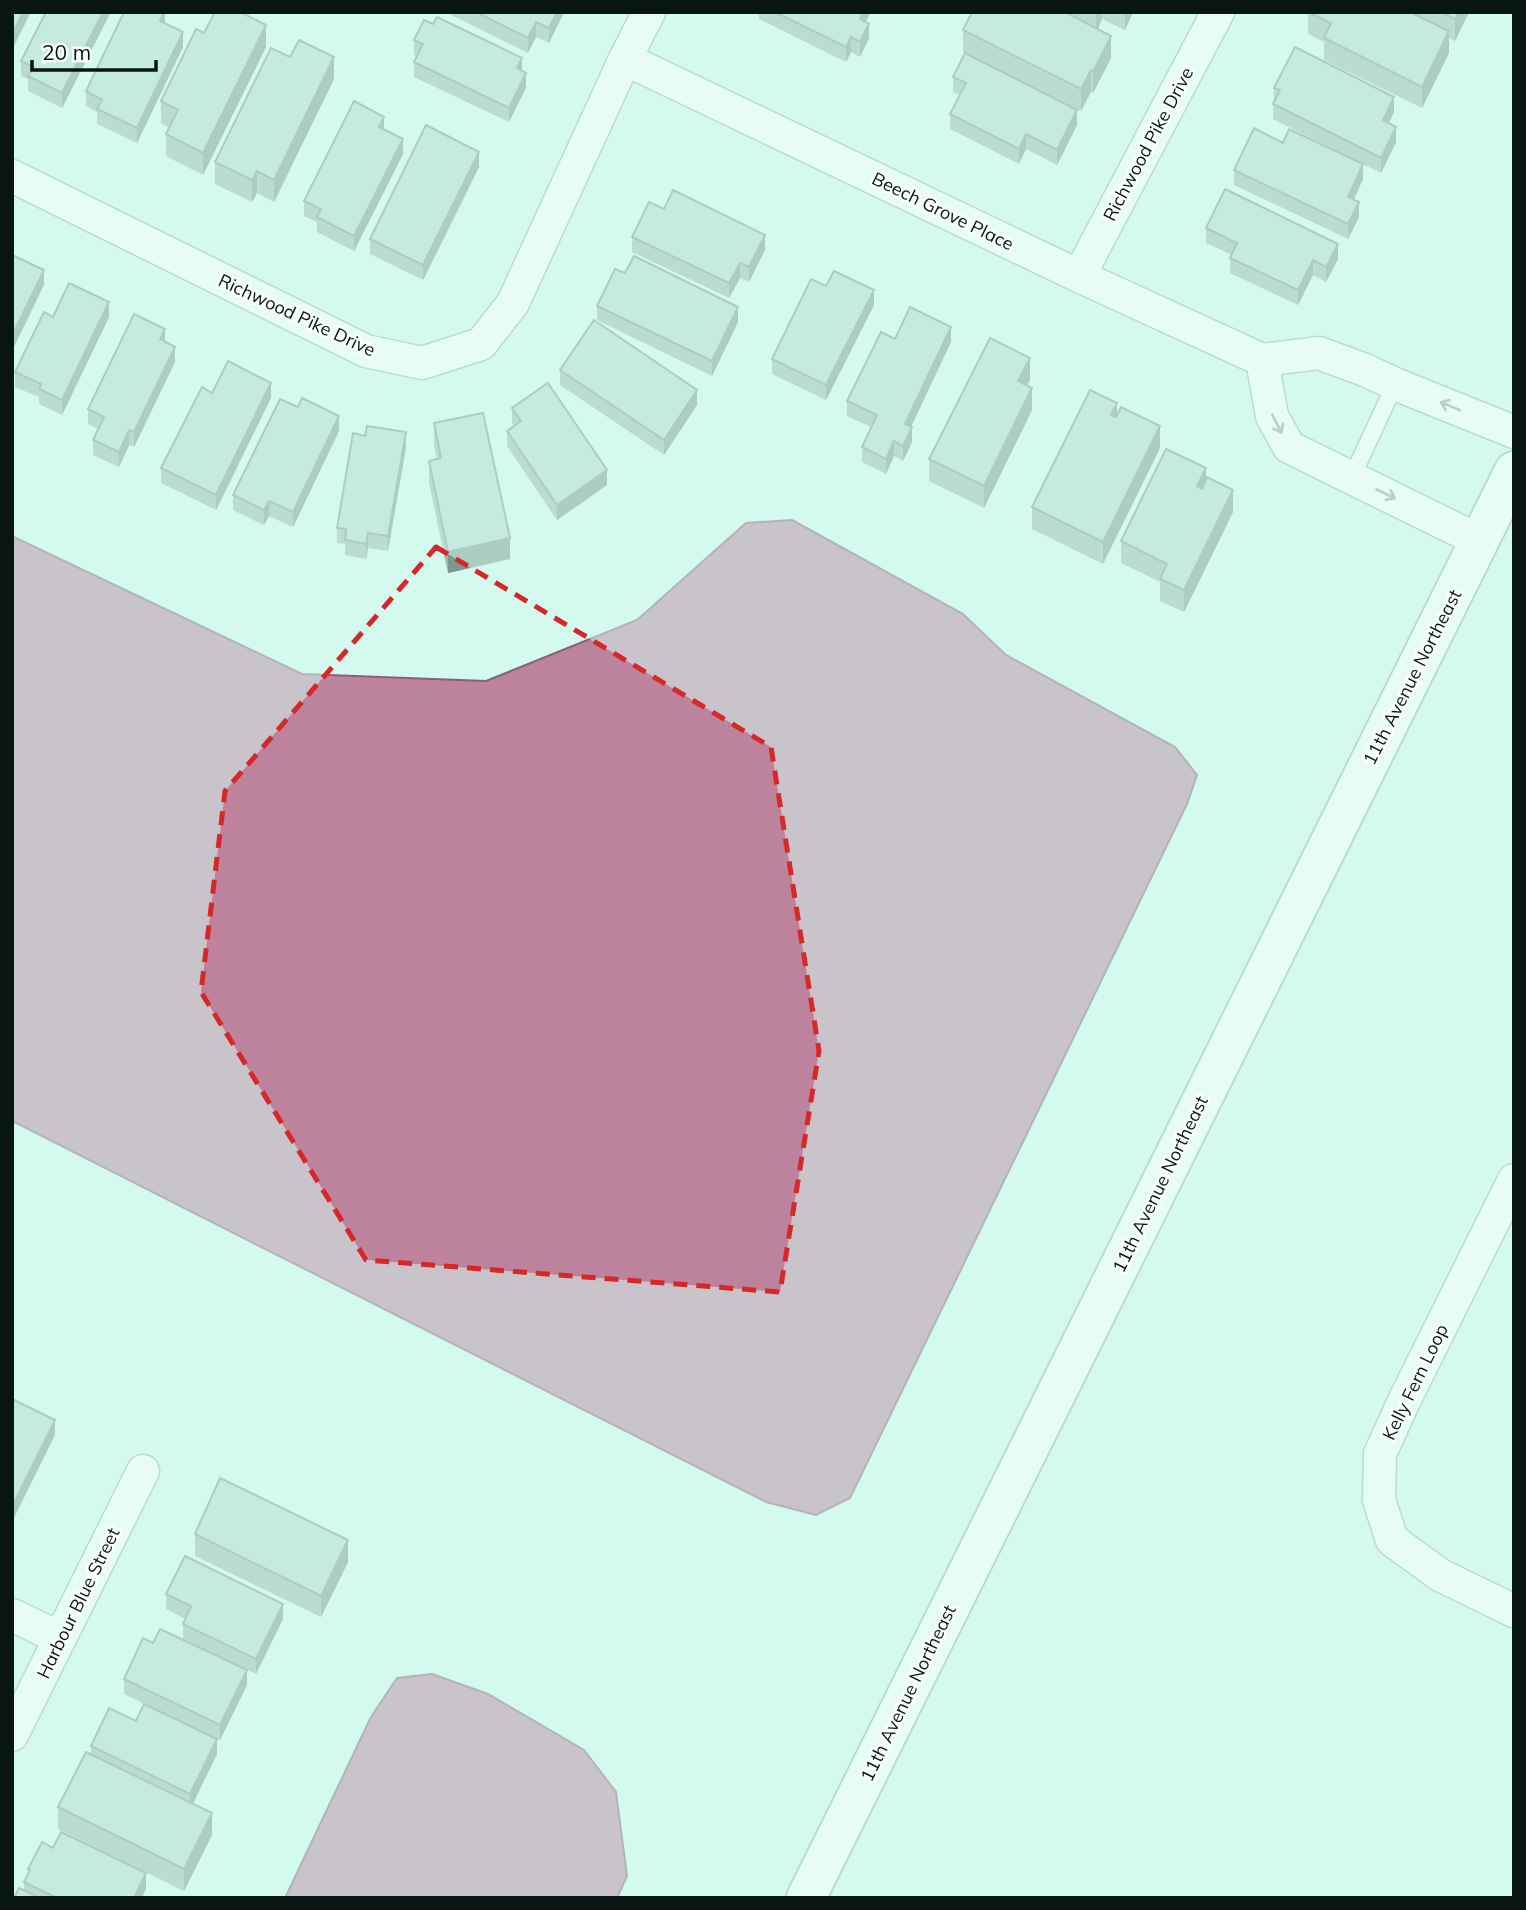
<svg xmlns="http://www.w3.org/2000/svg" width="1526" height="1910" viewBox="0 0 1526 1910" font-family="Mulish,sans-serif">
<rect width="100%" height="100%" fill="#d4f9ee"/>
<!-- water -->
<g fill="#bd839c" stroke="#876273" stroke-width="2">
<path d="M792,520l171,94 43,41 169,92 22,28 -10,29 -337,694 -34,17 -50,-13 -754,-381v-585l290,138 184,7 151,-61 109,-97z"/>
<path d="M432,1674l56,20 96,56 32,42 11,84 -10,22h-332l86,-181 26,-39z"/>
</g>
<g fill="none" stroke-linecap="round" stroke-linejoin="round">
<defs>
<path id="service" d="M1352,477l43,-93"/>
<g id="minor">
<path d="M625,59l454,217 183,84 57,-7 46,17 30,14 119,48"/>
<path d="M12,176l354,175 56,12 59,-19 32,-41 112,-244 24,-47"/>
<path d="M1079,276l139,-264"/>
<path d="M1262,360l10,56 17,31 191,94"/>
<path d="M1514,1180l-110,221 -24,53 -1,46 13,40 48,35 74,36"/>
<path d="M12,1615l48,23"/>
<path d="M12,1735l131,-264"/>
</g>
<path id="tertiary" d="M806,1898l708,-1427"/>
</defs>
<!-- service casing -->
<use href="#service" stroke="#97bab1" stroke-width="19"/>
<!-- minor casing -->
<use href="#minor" stroke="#97bab1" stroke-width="35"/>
<!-- tertiary casing -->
<use href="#tertiary" stroke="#97bab1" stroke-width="42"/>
<!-- service -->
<use href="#service" stroke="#fff" stroke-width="16"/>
<!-- minor -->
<use href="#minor" stroke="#fff" stroke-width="32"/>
<!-- tertiary -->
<use href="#tertiary" stroke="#fff" stroke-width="38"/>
</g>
<!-- wall -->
<g fill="#9bb9b0">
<path d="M110,12l-48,96 -34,-17v-12l-7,-3v-15z"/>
<path d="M165,12v11l18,24 -46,96 -40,-19v-12l-11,-6v-15z"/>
<path d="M445,12h119l-15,31 -13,-6 -8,16z"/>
<path d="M759,12h110v3l-3,7 3,16 -9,19 -9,-5 -5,10 -87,-43z"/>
<path d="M972,12h161l-8,18 -23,-11 -4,10 13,29 -18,35 -2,-1 -10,19 -118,-59v-22z"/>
<path d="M1308,12h161l-14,29 -6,-3v15l-27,55 -98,-48v-18l-16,-8z"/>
<path d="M204,33l62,14 -63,128 -37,-19v-22l3,-6 -8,-5v-22z"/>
<path d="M414,40l108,31 4,17 -17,34 -95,-45v-15l3,-6 -3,-1z"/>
<path d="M953,77l124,48 -20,40 -31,-16 -7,15 -69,-35v-15l10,-19 -7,-3z"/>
<path d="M334,79l-60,123 -17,-9 -5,9 -37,-18v-22z"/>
<path d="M1274,88l120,24 -5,11 7,19 -15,31 -108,-54z"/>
<path d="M384,129l19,25 -49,97 -37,-19v-10l-13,-6v-15z"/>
<path d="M1283,143l80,36 -9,20 5,18 -11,22 -114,-54v-15z"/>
<path d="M479,167l-56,113 -53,-26v-15z"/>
<path d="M664,209l101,41 -16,32 -9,-4 -11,20 -97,-46v-15z"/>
<path d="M1206,228l132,31 -12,23 -13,-7 -15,30 -68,-32v-15l2,-3 -26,-12z"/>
<path d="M625,273l113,49 -26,54 -115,-56v-14z"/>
<path d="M826,286l48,19 -48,95 -54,-26v-15z"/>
<path d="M53,317h56l-47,98 -23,-11v-7l-24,-10v-15z"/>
<path d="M895,339l56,3 -40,85 1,15 -9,19 -9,-5 -8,18 -24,-12v-15l9,-20 -24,-11v-15z"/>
<path d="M165,342l10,20 -41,85 -5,-2 -10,22 -26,-12v-15l5,-11 -10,-5v-15z"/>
<path d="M560,370l137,35 -33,50 -104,-70z"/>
<path d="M1030,380l-3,5 5,25 -48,98 -55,-27v-22z"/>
<path d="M212,393l59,5 -55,112 -55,-27v-15z"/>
<path d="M512,408l95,77 -50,35 -50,-74v-15l7,-5 -2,-3z"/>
<path d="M1117,416l43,32 -57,116 -71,-35v-22z"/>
<path d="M434,423l76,136 -62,14 -19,-90v-22l8,-2 -3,-14z"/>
<path d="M339,431l-46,96 -24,-11 -5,9 -31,-15v-15z"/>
<path d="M406,447l-18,104 -20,-3 -2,11 -21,-4v-11l-8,-1v-15z"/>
<path d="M1206,481l27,31 -49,100 -24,-11v-19l-39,-19v-22z"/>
<path d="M195,1534l153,28 -27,55 -126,-61z"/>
<path d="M166,1594l117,25 -27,55 -73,-35v-15l2,-5 -19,-10z"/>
<path d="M124,1679l123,6 -27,55 -96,-46z"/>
<path d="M136,1721l81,33 -24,50 19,31 -28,56 -126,-62v-22l33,-52v-9z"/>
<path d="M53,1848l93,40 -4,10h-128l10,-8v-8l4,-8v-5z"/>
</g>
<!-- shaded-wall -->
<g fill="#7e9690">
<path d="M23,12h8l-19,38v-15z"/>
<path d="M103,12h7v2l-48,94v-15z"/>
<path d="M164,12h1v13l-5,-4z"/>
<path d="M557,12h7l-15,31v-15z"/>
<path d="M863,12h6v3l-9,19v-15z"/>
<path d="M1096,12h6v7l-6,14z"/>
<path d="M1125,12h8l-8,18z"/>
<path d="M1459,12h10l-14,29v-22z"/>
<path d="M536,22v15l-8,16v-15z"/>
<path d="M869,24v14l-9,19v-15z"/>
<path d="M266,25v22l-63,128v-22z"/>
<path d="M1449,31v22l-27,55v-21z"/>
<path d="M183,32v15l-46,96v-15z"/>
<path d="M1111,36v22l-18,35v-21z"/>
<path d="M851,37v15l-5,10v-15z"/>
<path d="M334,57v22l-60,123v-22z"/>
<path d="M522,58v15l-5,-5z"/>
<path d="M1091,70v22l-10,19v-22z"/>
<path d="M526,73v15l-17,34v-14z"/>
<path d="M1394,97v15l-11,23v-15z"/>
<path d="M1077,110v15l-20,40v-15z"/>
<path d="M384,117v15l-5,-5z"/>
<path d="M1396,127v15l-15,31v-15z"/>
<path d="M1026,134v15l-7,15v-15z"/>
<path d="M403,139v15l-49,97v-15z"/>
<path d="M479,152v15l-56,113v-15z"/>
<path d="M1363,164v15l-15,33v-15z"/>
<path d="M257,171v22l-5,9v-22z"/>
<path d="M1359,202v15l-11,22v-15z"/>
<path d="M765,235v15l-16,32v-15z"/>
<path d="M1338,244v15l-12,23v-15z"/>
<path d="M1313,260v15l-15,30v-15z"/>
<path d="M740,263v15l-11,20v-15z"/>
<path d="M44,270v15l-32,66v-15z"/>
<path d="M874,290v15l-48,95v-15z"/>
<path d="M109,302v15l-47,98v-15z"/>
<path d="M738,307v15l-26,54v-15z"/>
<path d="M951,327v15l-46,97v-15z"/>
<path d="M165,329v15l-5,-5z"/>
<path d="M175,347v15l-41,85v-15z"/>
<path d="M1030,358v22l-12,23v-22z"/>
<path d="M271,383v15l-55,112v-15z"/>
<path d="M1032,388v22l-48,98v-22z"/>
<path d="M697,390v15l-33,50v-15z"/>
<path d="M1117,403v22l-6,-10z"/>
<path d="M339,416v15l-46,96v-15z"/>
<path d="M1160,426v22l-57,116v-22z"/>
<path d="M912,427v15l-9,19v-15z"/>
<path d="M129,430v15l-10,22v-15z"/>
<path d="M406,432v15l-18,104v-15z"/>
<path d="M894,441v15l-8,18v-15z"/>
<path d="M1206,468v22l-9,-4z"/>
<path d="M607,470v15l-50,35v-15z"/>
<path d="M1233,490v22l-49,100v-22z"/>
<path d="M269,501v15l-5,9v-15z"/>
<path d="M368,533v15l-2,11v-15z"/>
<path d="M510,538v21l-62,14v-21z"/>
<path d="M55,1420v15l-42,85v-15z"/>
<path d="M348,1540v22l-27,55v-21z"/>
<path d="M283,1604v15l-27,55v-15z"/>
<path d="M247,1670v15l-27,55v-15z"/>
<path d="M217,1739v15l-27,55v-15z"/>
<path d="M212,1813v22l-28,56v-22z"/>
<path d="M146,1873v15l-4,10h-8z"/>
</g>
<!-- building -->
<g fill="#b4d7cd" stroke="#7e9690" stroke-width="2">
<path d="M12,12h11l-11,23z"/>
<path d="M46,12h57l-41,81 -34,-17 6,-9 -13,-6z"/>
<path d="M124,12h40l-4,9 23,11 -46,96 -40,-19 5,-9 -16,-9z"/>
<path d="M215,12h25l26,13 -63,128 -37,-19 12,-24 -17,-9 35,-72 8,4z"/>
<path d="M476,12h81l-8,16 -13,-6 -8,16z"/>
<path d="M775,12h88l-3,7 9,5 -9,18 -9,-5 -5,10z"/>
<path d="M972,12h93l46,24 -18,36 -2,-2 -10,19 -118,-59z"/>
<path d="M1308,12h102l39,19 -27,56 -98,-49 7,-15z"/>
<path d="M1441,12h18l-4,7z"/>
<path d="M437,17l85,41 -5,10 9,5 -17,35 -95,-46 9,-18 -9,-4 10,-20 9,4z"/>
<path d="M299,40l35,17 -60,123 -17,-9 -5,9 -37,-18 56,-114 19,9z"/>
<path d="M1295,47l99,50 -11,23 13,7 -15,31 -108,-54 7,-14 -6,-2z"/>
<path d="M965,53l112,57 -20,40 -31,-16 -7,15 -69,-35 16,-31 -13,-6z"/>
<path d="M354,101l30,16 -5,10 24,12 -49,97 -37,-19 4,-8 -17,-8z"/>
<path d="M426,125l53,27 -56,113 -53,-26z"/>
<path d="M1254,128l29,15 6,-14 74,35 -15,33 11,5 -11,22 -114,-54z"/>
<path d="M1225,189l113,55 -12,23 -13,-7 -15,30 -68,-32 7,-15 -31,-15z"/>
<path d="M673,190l92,45 -16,32 -9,-4 -11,20 -97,-46 17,-35 15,7z"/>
<path d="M12,255l32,15 -32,66z"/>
<path d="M634,256l104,51 -26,54 -115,-55 18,-37 10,4z"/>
<path d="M834,271l40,19 -48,95 -54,-26 39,-80 15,7z"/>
<path d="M69,283l40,19 -47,98 -23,-11 2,-5 -26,-12 29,-60 9,5z"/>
<path d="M910,307l41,20 -46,97 7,3 -9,19 -9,-5 -8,18 -24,-12 15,-32 -30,-14 34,-69 14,7z"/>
<path d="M134,314l31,15 -5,10 15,8 -41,85 -5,-2 -10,22 -26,-12 11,-23 -16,-8z"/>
<path d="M594,320l103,70 -33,50 -104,-70z"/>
<path d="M990,338l40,20 -12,23 14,7 -48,98 -55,-27z"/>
<path d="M228,361l43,22 -55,112 -55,-27 41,-81 10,6z"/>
<path d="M548,383l59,87 -50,35 -50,-74 14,-10 -9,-13z"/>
<path d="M1090,390l27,13 -6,12 5,2 5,-10 39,19 -57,116 -71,-35z"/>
<path d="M302,398l37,18 -46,96 -24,-11 -5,9 -31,-15 47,-96 18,8z"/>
<path d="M483,413l27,125 -62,14 -19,-91 12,-3 -7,-35z"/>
<path d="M367,426l39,6 -18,104 -20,-3 -2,11 -21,-4 1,-11 -9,-1 16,-95 12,3z"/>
<path d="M1166,449l40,19 -9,18 5,3 5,-12 26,13 -49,100 -24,-11 7,-15 -46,-23z"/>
<path d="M12,1399l43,21 -42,85h-1z"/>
<path d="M220,1478l128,62 -27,56 -126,-62z"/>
<path d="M185,1556l98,48 -27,55 -73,-35 8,-18 -25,-12z"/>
<path d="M160,1629l87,41 -27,55 -96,-46 19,-41 10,5z"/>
<path d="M144,1704l73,35 -27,55 -99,-48 18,-38 27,13z"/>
<path d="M86,1752l126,61 -28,56 -126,-62z"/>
<path d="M61,1832l85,41 -12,25h-77l-33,-16 6,-12 -2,-1 14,-27 11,6z"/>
<path d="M19,1888l21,10h-26z"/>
</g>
<!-- one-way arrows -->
<defs><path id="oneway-shaft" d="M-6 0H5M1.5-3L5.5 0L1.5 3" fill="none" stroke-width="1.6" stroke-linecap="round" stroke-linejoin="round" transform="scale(1.75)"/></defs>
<g stroke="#9ca1a0">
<use href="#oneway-shaft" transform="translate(1450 406) rotate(-158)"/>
<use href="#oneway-shaft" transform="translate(1277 424) rotate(63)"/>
<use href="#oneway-shaft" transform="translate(1386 494) rotate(26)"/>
</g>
<!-- marked area -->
<path d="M0 0H1526V1910H0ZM436,547l335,200 48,304 -39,241 -414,-32 -165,-268 24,-201z" fill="#d4f9ee" fill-opacity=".55" fill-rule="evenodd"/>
<path fill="none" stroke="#d62828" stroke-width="5" stroke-dasharray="14 9" stroke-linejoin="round" d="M436,547l335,200 48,304 -39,241 -414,-32 -165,-268 24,-201z"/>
<g text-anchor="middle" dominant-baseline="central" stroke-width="6" stroke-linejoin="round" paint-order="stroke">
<!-- street labels -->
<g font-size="18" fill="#081512" stroke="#f7fefc">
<text transform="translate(1148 144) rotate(-62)">Richwood Pike Drive</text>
<text transform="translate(943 211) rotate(26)">Beech Grove Place</text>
<text transform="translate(297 315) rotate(25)">Richwood Pike Drive</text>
<text transform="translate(1412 677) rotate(-63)">11th Avenue Northeast</text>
<text transform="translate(1160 1184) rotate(-64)">11th Avenue Northeast</text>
<text transform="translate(1415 1382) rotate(-64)">Kelly Fern Loop</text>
<text transform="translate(78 1603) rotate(-64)">Harbour Blue Street</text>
<text transform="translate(908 1693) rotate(-64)">11th Avenue Northeast</text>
</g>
</g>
<!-- border -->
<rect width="1526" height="1910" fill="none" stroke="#081512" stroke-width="28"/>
<!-- scale -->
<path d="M32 60v10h124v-10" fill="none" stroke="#081512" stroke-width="3.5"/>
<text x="42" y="60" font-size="21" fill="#081512" stroke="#f7fefc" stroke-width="5" paint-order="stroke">20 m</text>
</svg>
